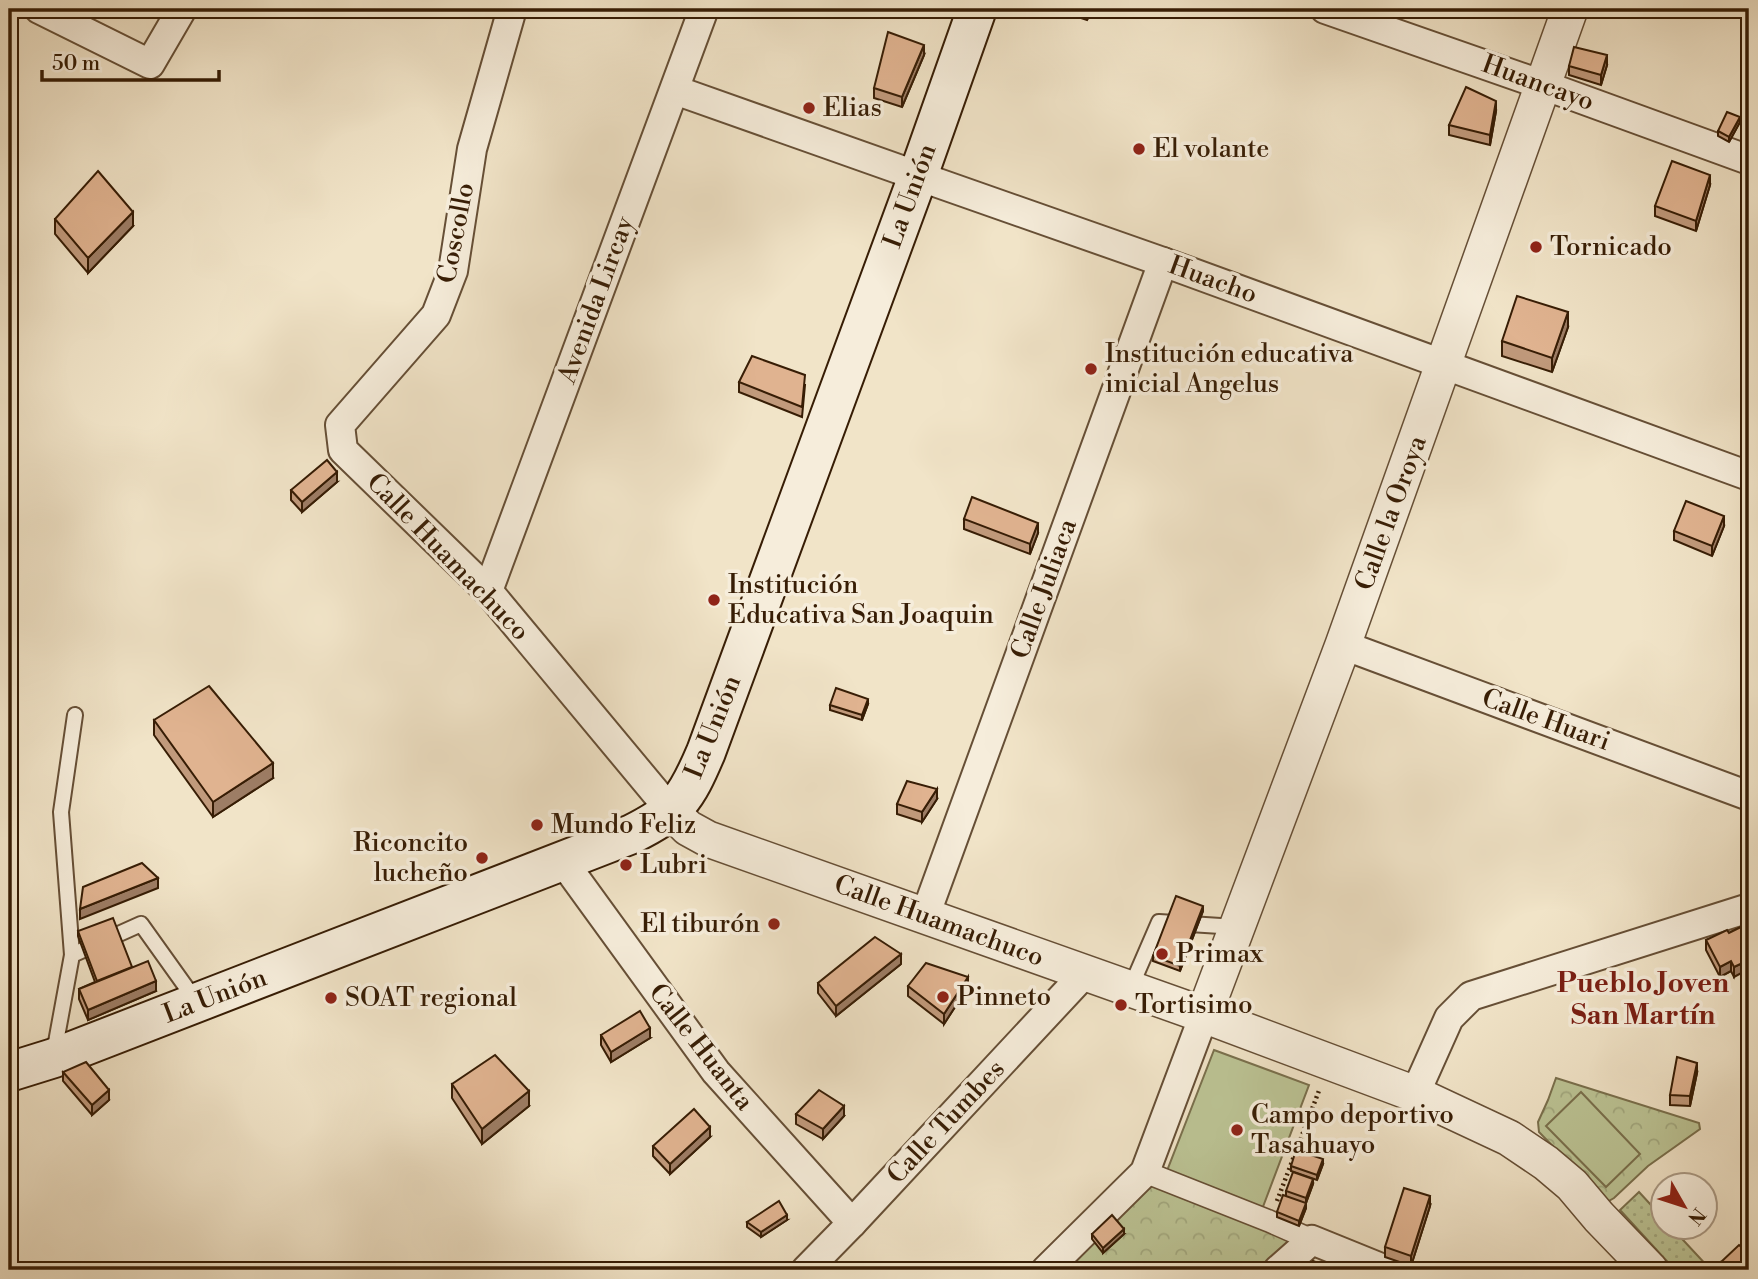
<svg xmlns="http://www.w3.org/2000/svg" width="1758" height="1279" viewBox="0 0 1758 1279" font-family="'Libre Bodoni',serif">
<defs>
<pattern id="grass-dots" width="8" height="8" patternUnits="userSpaceOnUse" patternTransform="scale(1.75)"><rect width="8" height="8" fill="#bcc495"/><path d="M2 2h.1M6 6h.1" fill="none" stroke="#a2a87f" stroke-width="1.8" stroke-linecap="round"/></pattern>
<pattern id="park-crowns" width="20" height="18" patternUnits="userSpaceOnUse" patternTransform="scale(1.75)"><rect width="20" height="18" fill="#bcc495"/><path d="M2 6a3 3 0 1 1 6 0M12 15a3 3 0 1 1 6 0" fill="none" stroke="#a2a87f"/></pattern>
</defs>
<rect width="100%" height="100%" fill="#f1e4c8"/>
<filter id="stains"><feTurbulence type="fractalNoise" baseFrequency=".00286" numOctaves="4"/><feColorMatrix values="0 0 0 0 .2 0 0 0 0 .09 0 0 0 0 .02 0 0 0 .5 -.17"/></filter>
<radialGradient id="worn" r=".72"><stop offset=".6" stop-color="#630" stop-opacity="0"/><stop offset="1" stop-color="#630" stop-opacity=".3"/></radialGradient>
<!-- grass -->
<path fill="url(#grass-dots)" stroke="#7a704d" stroke-width="2" d="M1639,1192l24,26 1,8 7,1 40,43h-36l-55,-60z"/>
<!-- park -->
<g fill="url(#park-crowns)" stroke="#7a704d" stroke-width="2">
<path d="M1556,1078l143,45 1,6 -52,37 -34,32 -7,4 -68,-70 -1,-10 10,-22z"/>
<path d="M1153,1182l140,56 -35,32h-200z"/>
</g>
<!-- pitch -->
<g fill="#bcc495" stroke="#7a704d" stroke-width="2">
<path d="M1214,1050l95,35 -48,127 -96,-36z"/>
<path d="M1581,1092l59,62 -34,33 -60,-61z"/>
</g>
<g fill="none" stroke-linecap="round" stroke-linejoin="round">
<defs>
<g id="service">
<path d="M72,955l-11,-143 14,-97"/>
<path d="M1130,989l29,-67 77,5"/>
<path d="M54,1053l18,-98 69,-31 55,77"/>
</g>
<path id="pedestrian" d="M1145,1172l124,49 43,19"/>
<g id="minor">
<path d="M39,9l111,55 32,-55"/>
<path d="M512,9l-40,140 -19,122 -17,44 -96,110 3,25 145,141 183,220"/>
<path d="M1325,9l218,76 206,75"/>
<path d="M675,90l243,86 245,86 586,214"/>
<path d="M488,591l216,-582"/>
<path d="M1343,645l406,151"/>
<path d="M562,860l154,212 136,151"/>
<path d="M925,916l238,-654"/>
<path d="M1415,1094l34,-76 22,-22 278,-88"/>
<path d="M806,1270l46,-47 233,-250"/>
<path d="M1046,1270l99,-98 59,-157"/>
<path d="M1278,1270l34,-30 74,30"/>
</g>
<g id="tertiary">
<path d="M671,811l17,17 20,11 496,176 211,79 94,44 37,25 26,22 27,32 51,53"/>
<path d="M1204,1015l139,-370 227,-636"/>
</g>
<path id="secondary" d="M9,1072l45,-14 578,-224c46,-23 54,-35 74,-82l212,-576 59,-167"/>
</defs>
<!-- service casing -->
<use href="#service" stroke="#664f36" stroke-width="18"/>
<!-- pedestrian casing -->
<use href="#pedestrian" stroke="#664f36" stroke-width="24"/>
<!-- minor casing -->
<use href="#minor" stroke="#664f36" stroke-width="32"/>
<!-- tertiary casing -->
<use href="#tertiary" stroke="#664f36" stroke-width="38"/>
<!-- secondary casing -->
<use href="#secondary" stroke="#371d05" stroke-width="42"/>
<!-- path -->
<path stroke="#371d05" stroke-width="4.5" stroke-dasharray="2 3.5" stroke-linecap="butt" d="M1277,1201l43,-113"/>
<!-- service -->
<use href="#service" stroke="#f6eddb" stroke-width="14"/>
<!-- pedestrian -->
<use href="#pedestrian" stroke="#f6eddb" stroke-width="21"/>
<!-- minor -->
<use href="#minor" stroke="#f6eddb" stroke-width="28"/>
<!-- tertiary -->
<use href="#tertiary" stroke="#f6eddb" stroke-width="35"/>
<!-- secondary -->
<use href="#secondary" stroke="#f6eddb" stroke-width="38"/>
</g>
<!-- wall -->
<g fill="#c19a7c" stroke="#371d05" stroke-width="2">
<path d="M1054,9h38l-5,11z"/>
<path d="M924,55l-22,52 -28,-9v-10z"/>
<path d="M1607,65l-6,20 -32,-10v-9z"/>
<path d="M1496,111l-6,34 -41,-10v-10z"/>
<path d="M1740,122l-11,20 -11,-6v-5z"/>
<path d="M1710,185l-14,46 -41,-15v-10z"/>
<path d="M55,219l78,7 -45,47 -33,-39z"/>
<path d="M1568,327l-16,45 -50,-16v-15z"/>
<path d="M739,382l66,3 -3,32 -63,-25z"/>
<path d="M337,482l-35,30 -11,-12v-10z"/>
<path d="M964,519l74,14 -8,21 -66,-25z"/>
<path d="M1724,526l-12,30 -38,-16v-9z"/>
<path d="M868,704l-6,16 -32,-10v-5z"/>
<path d="M154,720l119,58 -60,39 -59,-82z"/>
<path d="M937,799l-15,23 -25,-8v-10z"/>
<path d="M1203,911l-23,60 -27,-10v-5z"/>
<path d="M1749,923l-15,54 -3,-6 -11,6 -14,-27v-10l23,-7z"/>
<path d="M78,931l54,36 24,24 -68,29 -9,-21v-10l16,-7 -17,-46z"/>
<path d="M901,964l-65,52 -18,-23v-10z"/>
<path d="M908,986l60,1 -24,37 -36,-28z"/>
<path d="M601,1035l49,3 -39,24 -10,-17z"/>
<path d="M63,1072l46,28 -17,15 -29,-34z"/>
<path d="M1697,1073l-7,33 -20,-1v-10z"/>
<path d="M452,1084l77,22 -47,38 -30,-46z"/>
<path d="M796,1114l48,2 -21,23 -27,-15z"/>
<path d="M710,1137l-40,37 -17,-18v-10z"/>
<path d="M1323,1164l-6,16 -26,-9v-5z"/>
<path d="M1313,1184l-7,19v5l-7,18 -22,-9v-5l9,-16v-5z"/>
<path d="M1430,1206l-19,60 -26,-9v-10z"/>
<path d="M787,1220l-26,17 -14,-10v-5z"/>
<path d="M1092,1234h32l-21,19 -11,-14z"/>
<path d="M1721,1262l28,8h-28z"/>
</g>
<!-- shaded-wall -->
<g fill="#9d7d65" stroke="#371d05" stroke-width="2">
<path d="M1088,9h4l-5,11v-9z"/>
<path d="M924,45v10l-22,52v-10z"/>
<path d="M1607,55v10l-6,20v-10z"/>
<path d="M1496,101v10l-6,34v-10z"/>
<path d="M1740,117v5l-11,20v-5z"/>
<path d="M1710,175v10l-14,46v-10z"/>
<path d="M133,212v14l-45,47v-15z"/>
<path d="M1568,312v15l-16,45v-14z"/>
<path d="M337,472v10l-35,30v-10z"/>
<path d="M1724,516v10l-12,30v-10z"/>
<path d="M1038,523v10l-8,21v-10z"/>
<path d="M868,699v5l-6,16v-5z"/>
<path d="M273,763v15l-60,39v-15z"/>
<path d="M937,789v10l-15,23v-10z"/>
<path d="M158,878v10l-78,31v-10z"/>
<path d="M1203,906v5l-23,60v-5z"/>
<path d="M901,954v10l-65,52v-10z"/>
<path d="M1749,960v9l-15,8v-10z"/>
<path d="M1731,961v10l-11,6v-10z"/>
<path d="M968,977v10l-24,37v-10z"/>
<path d="M156,981v10l-68,29v-10z"/>
<path d="M650,1028v10l-39,24v-10z"/>
<path d="M1697,1063v10l-7,33v-10z"/>
<path d="M109,1090v10l-17,15v-10z"/>
<path d="M529,1091v15l-47,38v-15z"/>
<path d="M844,1106v10l-21,23v-10z"/>
<path d="M710,1127v10l-40,37v-10z"/>
<path d="M1323,1159v5l-6,16v-5z"/>
<path d="M1313,1179v5l-7,19v5l-7,18v-5l7,-18v-5z"/>
<path d="M1430,1196v10l-19,60v-10z"/>
<path d="M787,1215v5l-26,17v-5z"/>
<path d="M1124,1229v5l-21,19v-5z"/>
</g>
<!-- building -->
<g fill="#e0b390" stroke="#371d05" stroke-width="2">
<path d="M888,32l36,13 -22,52 -28,-9z"/>
<path d="M1574,47l33,8 -6,20 -32,-9z"/>
<path d="M1466,87l30,14 -6,34 -41,-10z"/>
<path d="M1727,112l13,5 -11,20 -11,-6z"/>
<path d="M1672,161l38,14 -14,46 -41,-15z"/>
<path d="M98,171l35,41 -45,46 -33,-39z"/>
<path d="M1517,296l51,16 -16,46 -50,-17z"/>
<path d="M752,356l53,19 -3,32 -63,-25z"/>
<path d="M327,460l10,12 -35,30 -11,-12z"/>
<path d="M972,497l66,26 -8,21 -66,-25z"/>
<path d="M1686,501l38,15 -12,30 -38,-15z"/>
<path d="M209,686l64,77 -60,39 -59,-82z"/>
<path d="M836,688l32,11 -6,16 -32,-10z"/>
<path d="M907,781l30,8 -15,23 -25,-8z"/>
<path d="M142,863l16,15 -78,31 3,-22z"/>
<path d="M1176,896l27,10 -23,60 -27,-10z"/>
<path d="M113,918l19,49 -35,14 -19,-50z"/>
<path d="M1749,923v37l-15,7 -3,-6 -11,6 -14,-27 21,-10 2,3z"/>
<path d="M875,937l26,17 -65,52 -18,-23z"/>
<path d="M148,961l8,20 -68,29 -9,-21z"/>
<path d="M926,963l42,14 -24,37 -36,-28z"/>
<path d="M640,1011l10,17 -39,24 -10,-17z"/>
<path d="M495,1055l34,36 -47,38 -30,-45z"/>
<path d="M1677,1057l20,6 -7,33 -20,-1z"/>
<path d="M86,1062l23,28 -17,15 -29,-33z"/>
<path d="M819,1090l25,16 -21,23 -27,-15z"/>
<path d="M694,1109l16,18 -40,37 -17,-18z"/>
<path d="M1296,1150l27,9 -6,16 -26,-9z"/>
<path d="M1293,1172l20,7 -7,19 -20,-7z"/>
<path d="M1404,1188l26,8 -19,60 -26,-9z"/>
<path d="M1283,1195l23,8 -7,18 -22,-9z"/>
<path d="M779,1201l8,14 -26,17 -14,-10z"/>
<path d="M1112,1215l12,14 -21,19 -11,-14z"/>
<path d="M1739,1245l6,5 4,-2v22h-20l-8,-8z"/>
<path d="M1313,1261l22,9h-27z"/>
</g>
<!-- markers -->
<g fill="#8f2418" stroke="#f6eddb" stroke-width="2.5">
<circle cx="809" cy="108" r="7"/>
<circle cx="1139" cy="149" r="7"/>
<circle cx="1536" cy="247" r="7"/>
<circle cx="1091" cy="369" r="7"/>
<circle cx="714" cy="600" r="7"/>
<circle cx="537" cy="825" r="7"/>
<circle cx="482" cy="858" r="7"/>
<circle cx="626" cy="865" r="7"/>
<circle cx="774" cy="924" r="7"/>
<circle cx="1162" cy="954" r="7"/>
<circle cx="943" cy="997" r="7"/>
<circle cx="331" cy="998" r="7"/>
<circle cx="1121" cy="1005" r="7"/>
<circle cx="1237" cy="1130" r="7"/>
</g>
<g text-anchor="middle" dominant-baseline="central" stroke-width="7" stroke-linejoin="round" paint-order="stroke">
<!-- street labels -->
<g font-size="26" fill="#371d05" stroke="#f6eddb">
<text transform="translate(1538 83) rotate(20)">Huancayo</text>
<text transform="translate(910 196) rotate(-70)">La Unión</text>
<text transform="translate(456 233) rotate(-79)">Coscollo</text>
<text transform="translate(1213 280) rotate(20)">Huacho</text>
<text transform="translate(596 300) rotate(-70)">Avenida Lircay</text>
<text transform="translate(1391 513) rotate(-70)">Calle la Oroya</text>
<text transform="translate(448 557) rotate(46)">Calle Huamachuco</text>
<text transform="translate(1044 589) rotate(-70)">Calle Juliaca</text>
<text transform="translate(1546 720) rotate(20)">Calle Huari</text>
<text transform="translate(713 727) rotate(-68)">La Unión</text>
<text transform="translate(939 921) rotate(20)">Calle Huamachuco</text>
<text transform="translate(215 996) rotate(-21)">La Unión</text>
<text transform="translate(701 1047) rotate(52)">Calle Huanta</text>
<text transform="translate(946 1122) rotate(-47)">Calle Tumbes</text>
</g>
<!-- poi labels -->
<g font-size="26" fill="#371d05" stroke="#f6eddb" text-anchor="start">
<text x="823" y="108">Elias</text>
<text x="1153" y="149">El volante</text>
<text x="1550" y="247">Tornicado</text>
<text x="1105" y="354">Institución educativa<tspan x="1105" dy="30">inicial Angelus</tspan></text>
<text x="728" y="585">Institución<tspan x="728" dy="30">Educativa San Joaquin</tspan></text>
<text x="551" y="825">Mundo Feliz</text>
<text x="468" y="843" text-anchor="end">Riconcito<tspan x="468" dy="30">lucheño</tspan></text>
<text x="640" y="865">Lubri</text>
<text x="760" y="924" text-anchor="end">El tiburón</text>
<text x="1176" y="954">Primax</text>
<text x="957" y="997">Pinneto</text>
<text x="345" y="998">SOAT regional</text>
<text x="1135" y="1005">Tortisimo</text>
<text x="1251" y="1115">Campo deportivo<tspan x="1251" dy="30">Tasahuayo</tspan></text>
</g>
<!-- neighbourhood labels -->
<g font-size="28" font-weight="bold" fill="#7a1f14" stroke="#f6eddb">
<text x="1643" y="983">Pueblo Joven<tspan x="1643" dy="32">San Martín</tspan></text>
</g>
</g>
<!-- margin -->
<rect width="1758" height="1279" fill="none" stroke="#f1e4c8" stroke-width="35"/>
<rect x="10" y="10" width="1737" height="1258" fill="none" stroke="#371d05" stroke-width="3.5"/>
<rect x="18" y="18" width="1723" height="1244" fill="none" stroke="#371d05" stroke-width="2"/>
<!-- north arrow -->
<g transform="translate(1684 1206) rotate(129)"><circle r="33" fill="#f6eddb" stroke="#aa9a85" stroke-width="2"/>
<path d="M0-5L12 26L0 18L-12 26Z" fill="#8f2418"/>
<text y="-10" font-size="19" font-weight="bold" text-anchor="middle" fill="#371d05">N</text>
</g>
<!-- scale -->
<path d="M42 70v10h177v-10" fill="none" stroke="#371d05" stroke-width="3.5"/>
<text x="52" y="70" font-size="21" fill="#371d05" stroke="#f6eddb" stroke-width="5" paint-order="stroke">50 m</text>
<rect width="100%" height="100%" filter="url(#stains)"/>
<rect width="100%" height="100%" fill="url(#worn)"/>
</svg>
